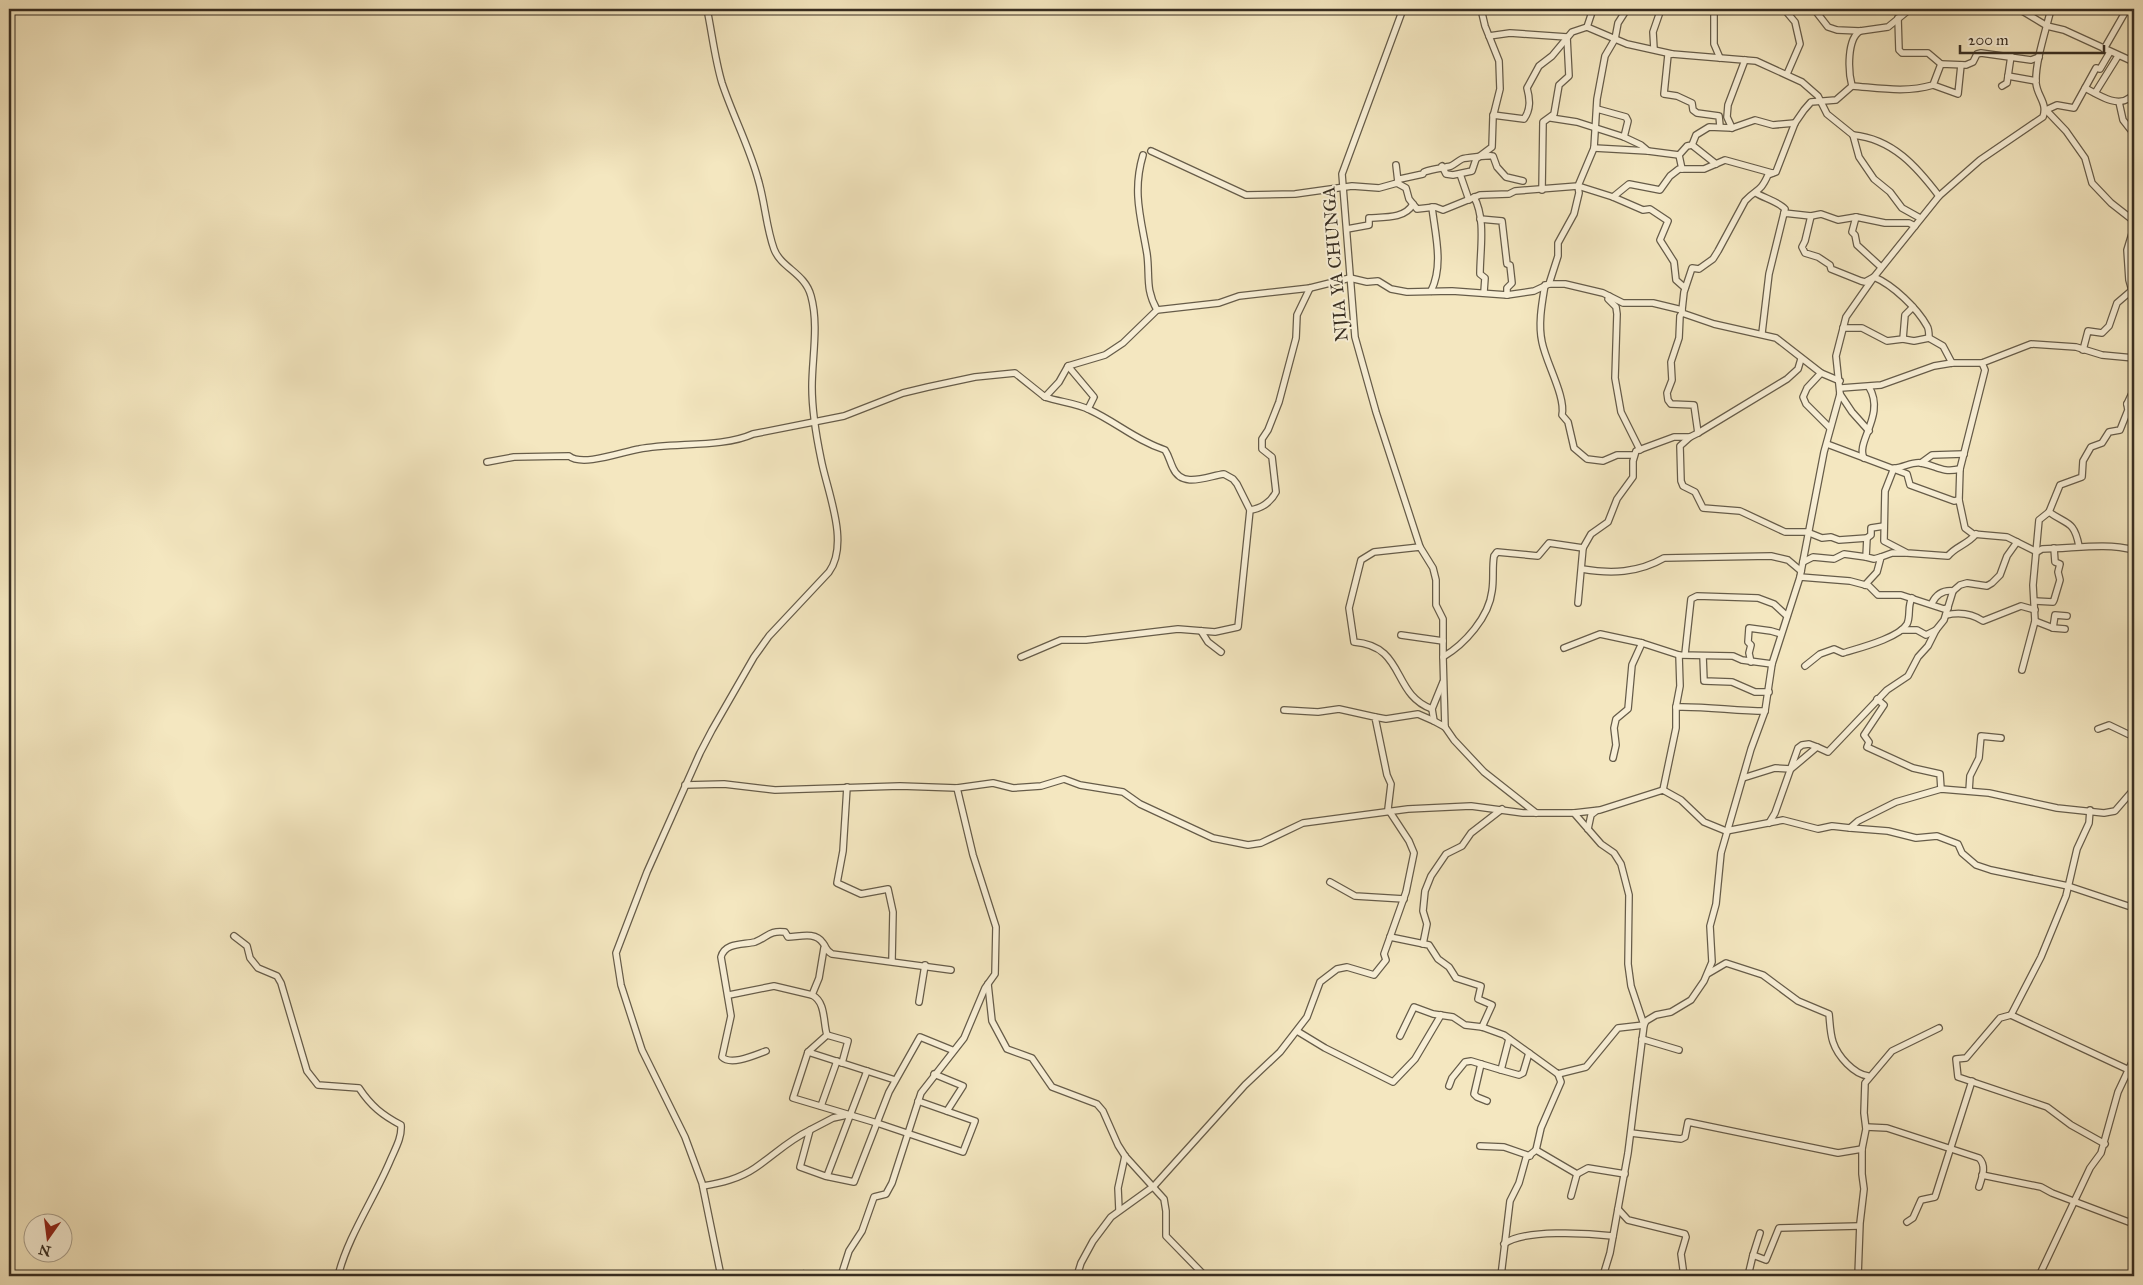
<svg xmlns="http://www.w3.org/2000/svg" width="2143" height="1285" viewBox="0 0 2143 1285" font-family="'IM FELL Great Primer',serif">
<rect width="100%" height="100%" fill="#f4e7c0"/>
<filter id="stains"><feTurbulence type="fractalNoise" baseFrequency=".004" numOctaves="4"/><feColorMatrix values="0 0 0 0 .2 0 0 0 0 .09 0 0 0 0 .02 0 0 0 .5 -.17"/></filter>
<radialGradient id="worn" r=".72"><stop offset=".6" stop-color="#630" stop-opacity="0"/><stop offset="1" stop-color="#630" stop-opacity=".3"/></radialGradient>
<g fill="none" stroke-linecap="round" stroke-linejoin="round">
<defs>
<g id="minor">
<path d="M707,9c5,24 8,51 15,74 11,33 27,63 36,96 7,23 8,48 16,70 7,19 31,24 37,47 8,29 1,62 1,91 0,24 4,48 9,72 6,32 29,84 8,113l-60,64 -15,21 -42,73 -12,23 -53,119 -31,81 5,32 21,65 43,87 17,46 19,93"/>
<path d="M1330,9h9"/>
<path d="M1348,9h3"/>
<path d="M1359,9h3"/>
<path d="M1403,9l-61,165 13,163 21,75 44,135"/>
<path d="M1691,9h21l2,3v32l6,14"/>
<path d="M1752,9h14"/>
<path d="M1784,9l11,13 5,22 -13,30"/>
<path d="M1814,9l14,18 9,3 23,1 28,-4 22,-18"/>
<path d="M2019,9l28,17 17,4 70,32"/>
<path d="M1898,18l1,32 3,3h26l13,11"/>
<path d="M1587,27l6,-18"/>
<path d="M1489,36l21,-3 57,4 2,39 -10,9 -5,29 -11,8 -1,68"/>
<path d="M1654,49l-1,-17 8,-23"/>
<path d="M2104,49l23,-40"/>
<path d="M1672,54l-4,1 -4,39 13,2 15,7 1,7 4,3 22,3 1,10"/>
<path d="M2008,76l28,5"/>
<path d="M1933,85l25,9 3,-29"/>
<path d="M1852,86c27,2 54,7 81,-1l8,-21 25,1 7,-3 4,-8 4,-1 50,7 8,-3"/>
<path d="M2002,86l5,-3 4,-27"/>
<path d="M2085,88c12,6 32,20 44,10l5,2"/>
<path d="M2095,93l23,-37"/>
<path d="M2119,102l4,18 11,14"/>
<path d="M1597,109l29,8 2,4 -4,16 17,8 7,6 31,4"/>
<path d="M2046,110l20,21 19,27 7,25 19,20 23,18"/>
<path d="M2046,110l11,-5 17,3 22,-40 4,1 10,-17"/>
<path d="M1493,115l31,4c7,-10 6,-20 3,-31l12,-22 13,-10 20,-24 15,-5 40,17 45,10 84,7 46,21 16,14 9,18 26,21 6,22 15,22 16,13 12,16 18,10"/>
<path d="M1551,118l26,4 47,15"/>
<path d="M1732,128l-5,-11 1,-12 17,-45"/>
<path d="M1853,135c40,4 64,32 86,61"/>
<path d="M1692,145l24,19"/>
<path d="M1594,148l54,3"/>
<path d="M1151,151l95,44 49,-1 57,-8 27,2 18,-5 9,5 3,11 8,10 18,-2 8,3 37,-15 29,-1 6,-3 63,-5 16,-38 3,-49 8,-43 10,-17 3,-16 9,-14"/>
<path d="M1143,155c-11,37 -2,63 4,99 3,22 -2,35 10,56"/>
<path d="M1396,165l2,17"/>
<path d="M1442,166l4,8 7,1 19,-4 4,-12 16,-12 1,-30 7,-28 -1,-28 -14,-35 -4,-17"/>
<path d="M1682,169l-3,-14 8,-9 5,-1 4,-10 13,-8 23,1 23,-8 18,5 22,-2"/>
<path d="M1460,174l9,26"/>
<path d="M1397,183l3,-4 23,-5 1,-2c9,-3 19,-4 27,-6 4,-2 7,-5 11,-7 2,-1 28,-4 31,-3l4,11 9,10 17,4"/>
<path d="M1578,186l35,11 16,-13 31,6 10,-14 9,-7h25l21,-9 47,13"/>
<path d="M1756,193c8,5 23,9 29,16l-1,4"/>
<path d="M1474,197c12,22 6,53 6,77l5,4 -1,14"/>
<path d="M1613,197l30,13 7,-1 18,12 -8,19 14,22 2,18 9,8"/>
<path d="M1811,216l-6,25 -3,6 3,6 13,4 12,8 1,4 30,12 4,1 9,-5c19,8 43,31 53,49 2,3 2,9 2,12l14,8 9,17"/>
<path d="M1480,219l22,2 5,43 3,1 2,18 -5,5v7"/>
<path d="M2134,227l-7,23 2,30 5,18"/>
<path d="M1347,229l22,-4v-7c15,-1 36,1 44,-14"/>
<path d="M1881,267l-24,-22 -2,-10 -3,-3 4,-15 29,6h24l6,3"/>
<path d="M1549,284l9,-28v-13l16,-29 5,-21 -1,-7"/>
<path d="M1545,285c-3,18 -7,39 -3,57 4,21 24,55 20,73l6,7 6,26 13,11 16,2 14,-6h17"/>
<path d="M1431,291c13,-26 4,-57 1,-84"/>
<path d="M1609,296l-1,3 8,8 1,7 -2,64 6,34 19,38"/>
<path d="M1913,307l-8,8 -2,24 11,2 15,-3"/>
<path d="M1682,310l2,-18 8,-24 7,1 14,-10 5,-8 27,-50c12,-13 15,-8 23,-26l8,-3 19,-49 9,-13 7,-8 25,-2 16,-14c-4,-15 -5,-47 8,-55"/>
<path d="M1682,313l-2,3 -1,22 -8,24 1,18 -5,13 1,7 3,4 23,1 4,28"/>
<path d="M1843,328h19l25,13 16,-2"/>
<path d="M1762,333l7,-59 15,-61 27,3 10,-2 17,6 18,-3"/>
<path d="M2083,350l5,-19 14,2 7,-7 8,-23 14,-12"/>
<path d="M1982,363l3,7 -25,99 -1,31 6,28 8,6 34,3 30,15 5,-3c31,0 62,-7 92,1"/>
<path d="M1068,366l26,31 -6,12"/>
<path d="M1821,373l-14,15 -4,9 3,7 24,24"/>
<path d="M1841,388l40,-3 53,-19 18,-3h30l49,-19 45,3 26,8 32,3"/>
<path d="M2134,389l-7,15 7,4"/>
<path d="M1840,394l12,18 17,19"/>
<path d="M1690,437l-10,9 1,35 2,5 12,6 8,16 37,3 45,21h22l15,6 9,-1 8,3 28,-2"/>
<path d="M1827,444l80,30 3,11 44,16 5,-1"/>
<path d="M1864,458c-9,-16 22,-43 5,-71"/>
<path d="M487,462l27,-5 55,-1c13,11 53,-4 70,-7 35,-7 83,-1 114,-15l91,-18 59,-23 25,-6 47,-10 40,-4 30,24 14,-15 9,-16 37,-11 18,-12 34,-33 62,-7 20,-7 71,-8 40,-10 17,4 11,-1 13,8 16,3 45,-1 55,4 27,-4 15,-7h16l38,9 20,10h30l29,7v3l32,11 62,14 45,35 19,8"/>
<path d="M1921,463l11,-8 32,-1"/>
<path d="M1960,469c-19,4 -22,-3 -39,-6 -8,-2 -18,5 -27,5l-9,23 -1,50 23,12 41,3c8,-10 19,-11 28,-22"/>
<path d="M1250,510c11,-1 21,-8 26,-18l-4,-35 -10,-8v-10l6,-9 11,-28 17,-64 1,-23 13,-27"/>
<path d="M2049,512l11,-27 22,-8 1,-16 8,-14 11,-4 7,-11 11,-2 8,-20 -1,-6"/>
<path d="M1881,557l-7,2 -8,-2 1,-19 4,-3v-7l13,-2"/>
<path d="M1803,562l10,-5 21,2 10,-5 22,3"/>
<path d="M1582,569c29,5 56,4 82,-11l107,-2 17,4 13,11"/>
<path d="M1800,577l50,4 19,5 9,9h23l43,14 4,-1"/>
<path d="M1865,585l12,-13 4,-15 11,-4h13"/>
<path d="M2035,601l18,1 1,-2 6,-20 -2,-8 2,-8 -5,-2 -1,-14"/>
<path d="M1578,603l5,-55"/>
<path d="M1932,603c4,-8 11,-13 21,-12"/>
<path d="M1946,615c13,-3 25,-2 37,6l38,-15 14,4"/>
<path d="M2035,621l18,7 12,1"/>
<path d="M2053,628l2,-13 12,1"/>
<path d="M1902,630h15l9,5 10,-5"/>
<path d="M1201,631l7,11 13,10"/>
<path d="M1401,635l42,6"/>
<path d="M1564,648l36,-14 42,9 37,12 54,1 9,4 30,4"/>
<path d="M1685,654l6,-55 6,-3 61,2 16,6 13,12"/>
<path d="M1703,656l1,25 28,1 23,10h14"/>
<path d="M1021,657l40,-17h25l92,-11 37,3 23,-5 12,-117 -13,-26 -4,-5 -9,-5c-16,2 -42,15 -51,-6 -3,-6 -4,-12 -8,-18 -28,-9 -49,-28 -75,-40 -13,-7 -31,-8 -45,-13"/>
<path d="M1751,662l-2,-9 2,-8 -3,-3 1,-14 22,3 10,3"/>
<path d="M1805,666l15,-12 14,-5 9,4c16,-5 56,-15 64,-29 4,-8 0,-17 5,-26"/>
<path d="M2022,670l13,-49 -2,-36 6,-65 10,-8c18,13 25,8 30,34"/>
<path d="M1443,682l-11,27 2,12 11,6"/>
<path d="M1877,699l7,6 -20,30 5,7 -2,5 46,21 27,6 1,15"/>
<path d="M1676,707l4,-21 -1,-31"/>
<path d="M1432,709c-41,-15 -26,-63 -78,-67l-5,-34 12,-48 13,-8 46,-5 13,21 3,12v25l7,14v38"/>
<path d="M1375,717l11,2 32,-5 16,7"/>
<path d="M2098,729l11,-4 25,12"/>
<path d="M1613,758l3,-13 -2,-17 2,-9 12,-10 4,-44 10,-22"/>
<path d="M1743,778l32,-10 16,1 26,-22 11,5 59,-62 21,-14 10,-19 10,-11 8,-16 8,-10 9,-29 7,-6 7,-2 20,3 5,-3 8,-8 7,-19 10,-14"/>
<path d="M685,785l39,-1 51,6 125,-4 57,2 36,-5 20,5 28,-2 23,-7 16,6 43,7 17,12 73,34 35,7 13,-2 42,-20 105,-14 63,-3 52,7h51l27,31 13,9 7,11 8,31 -1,69 3,22 13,39 -16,128 -18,100 -7,23"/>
<path d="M847,787l-4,64 -6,32 24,11 27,-5 5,23 -1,48"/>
<path d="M1663,790l13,-62v-21c30,-1 59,4 89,4"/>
<path d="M1969,791l1,-15 9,-18 2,-22 20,2"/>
<path d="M2090,810l-1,13 -12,26 -11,47 -25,61 -30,58 -11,3 -34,40 -10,1 2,18 89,30 24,18 34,19"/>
<path d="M1536,813l-52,-41 -30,-32 -9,-13 -2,-70c22,-13 46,-40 49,-66 2,-12 0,-23 2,-35l3,-4 41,4 11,-13 34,5 8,-14 17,-12 9,-23 16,-22v-16l3,-10 38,-14h16l8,-4 89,-54 11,-10 3,-10"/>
<path d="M1574,813l26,-3 63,-20 18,10 23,22 22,9 57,-11 35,9 14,-3 18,2 8,-7 38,-19 45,-13 48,4 68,15 47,5 11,-2 19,-22"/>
<path d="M1769,823l6,-10 23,-65 4,-3 7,-1 8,3"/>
<path d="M1850,828l38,3 28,7 21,-2 21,8 4,9 14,12 15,5 77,16 66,22"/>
<path d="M1588,829l3,-14 5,-4"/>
<path d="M1330,882l25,14 49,3"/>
<path d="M234,936l13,10 3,12 8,10 19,8 4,7 26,88 11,14 41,3c12,18 23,27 42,37 1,13 -6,24 -11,36 -16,38 -42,75 -52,115"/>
<path d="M1390,937l39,8 9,14 11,8 7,11 25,8 -3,13 14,6 -10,22"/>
<path d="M1423,944l4,-20 -4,-13 2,-20 6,-15 15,-22 16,-8 9,-13 31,-24"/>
<path d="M1709,973l17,-10 37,12 35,26 31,13c1,9 1,19 4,28 5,15 21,32 35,34"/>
<path d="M988,984l4,37 15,28 25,9 20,29 45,17 6,7 15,34 7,11 39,43 2,12v25l39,40"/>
<path d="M729,995l45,-9 38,9 7,-17 5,-30"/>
<path d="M919,1002l6,-37"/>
<path d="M2011,1015l118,55"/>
<path d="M1297,1031l28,17 68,34 22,-23 26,-44"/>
<path d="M827,1035l21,6 -6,22"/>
<path d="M1400,1036l14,-29 19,7 20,3 12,8 17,2 22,8 54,39 28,-7 32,-39 26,-3 2,-4 10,-6 15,-3 20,-12 13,-19 8,-19 -2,-36 6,-22 5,-51 30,-104 14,-38 7,-47 28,-87 24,-125 16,-58 -4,-38 10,-39 28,-40 65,-81 41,-36 63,-43c5,-14 -6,-21 -7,-34 -1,-21 10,-53 15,-74"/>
<path d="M1642,1039l37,11"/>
<path d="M766,1051c-11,4 -35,15 -44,6l9,-41 -10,-59c4,-15 23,-12 34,-15 13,-5 14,-12 30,-10l3,5c11,0 27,-6 35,6 4,5 2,7 9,11l119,16"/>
<path d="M808,1052l19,-17c-4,-13 -1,-33 -15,-40"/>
<path d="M1481,1064l-7,30 3,3 10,4"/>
<path d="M1501,1070l18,5 4,-2 6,-20"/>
<path d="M934,1074l29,12 -16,25"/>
<path d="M1558,1074l3,8 -20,46 -5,22 41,24 11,-6 37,6"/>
<path d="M895,1080l-87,-28 -15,46 84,25 86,29 12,-31 -57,-20"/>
<path d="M1449,1086l3,-8 13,-16 6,-1 30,9 8,-31"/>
<path d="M821,1106l16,-45"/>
<path d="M847,1115l-14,3 -23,12 -10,37 25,9 29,6 35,-90 31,-55 32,13"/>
<path d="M1866,1127l21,1 92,30c8,8 3,19 0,29"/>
<path d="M1631,1133l50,6 4,-2 3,-15 150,31 24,-4"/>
<path d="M1480,1146l24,1 26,9"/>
<path d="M1982,1175l59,12 11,6 82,31"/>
<path d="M827,1176l40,-105"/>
<path d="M703,1186c18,-3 36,-7 52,-18 19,-13 34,-28 55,-38"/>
<path d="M1571,1196l6,-22"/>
<path d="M1618,1209l10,11 57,14 1,3 -5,17 3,22"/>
<path d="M1119,1210l-1,-22 7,-32"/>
<path d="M1907,1222l6,-4 8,-18 14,-3 37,-116"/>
<path d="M1504,1244c19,-15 84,-11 109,-8"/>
<path d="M1753,1255l7,-22"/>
<path d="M804,1274l5,2"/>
<path d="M841,1276l8,-25 13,-20 12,-34 12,-3 6,-11 29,-90 43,-55 21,-50 10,-14 1,-47 -23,-72 -16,-67"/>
<path d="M1077,1276l4,-13 12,-22 18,-24 43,-31 91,-101 35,-33 27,-35 13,-35 17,-13 10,-2 27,8 12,-15 -2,-6 22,-62 8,-39 -5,-12 -21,-32 3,-25 -4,-9 -12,-58 -36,-8 -21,3 -34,-2"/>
<path d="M1501,1276l9,-75 9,-18 7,-25 10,-8"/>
<path d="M1748,1276l5,-21 13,5 13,-32 80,-2"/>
<path d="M1858,1276l2,-53 4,-34 -2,-15v-25l4,-20 -2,-16 1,-30 27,-32 47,-23"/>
<path d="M2039,1276l51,-108 11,-15 17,-61 16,-34"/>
</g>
</defs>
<!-- minor casing -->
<use href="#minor" stroke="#665c49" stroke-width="8"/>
<!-- minor -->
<use href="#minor" stroke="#f8efd6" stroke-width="5.5"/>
</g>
<g text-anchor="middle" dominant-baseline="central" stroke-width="4" stroke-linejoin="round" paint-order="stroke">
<!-- street labels -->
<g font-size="18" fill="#372d21" stroke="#f8efd6">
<text transform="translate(1335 264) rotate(-95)">NJIA YA CHUNGA</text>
</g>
</g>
<!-- margin -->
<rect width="2143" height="1285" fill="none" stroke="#f4e7c0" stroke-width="30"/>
<rect x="10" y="10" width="2123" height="1265" fill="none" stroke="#372d21" stroke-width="2.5"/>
<rect x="15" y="15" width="2113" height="1255" fill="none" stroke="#372d21"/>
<!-- north arrow -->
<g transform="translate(48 1238) rotate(194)"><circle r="24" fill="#f8efd6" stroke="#aba18e"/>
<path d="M0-4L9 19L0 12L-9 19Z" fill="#8f2418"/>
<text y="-8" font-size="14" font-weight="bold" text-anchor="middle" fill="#372d21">N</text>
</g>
<!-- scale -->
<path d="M1960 45v8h144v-8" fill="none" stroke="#372d21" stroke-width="2.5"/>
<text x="1968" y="45" font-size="15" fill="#372d21" stroke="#f8efd6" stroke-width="4" paint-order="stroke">200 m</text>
<rect width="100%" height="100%" filter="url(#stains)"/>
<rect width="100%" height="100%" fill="url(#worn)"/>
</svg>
